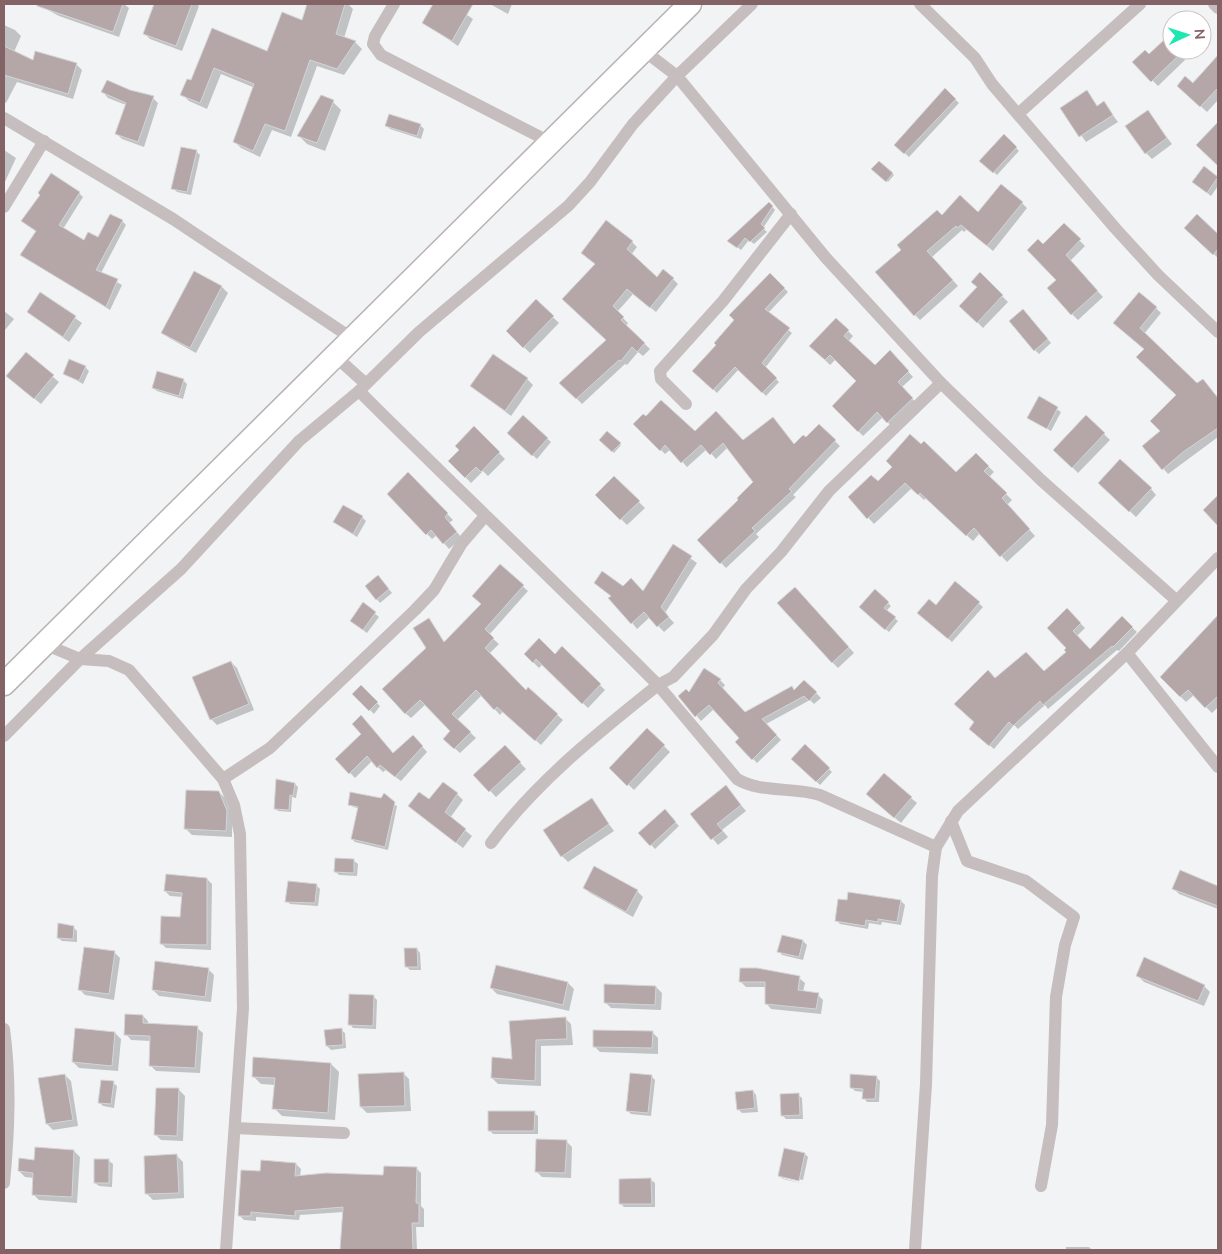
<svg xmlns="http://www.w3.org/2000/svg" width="1222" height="1254" viewBox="0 0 1222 1254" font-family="Mulish,sans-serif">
<rect width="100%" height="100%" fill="#f1f3f5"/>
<!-- shadow -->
<g fill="#0003">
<path d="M37,4h87l5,4 -10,29 -60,-21z"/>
<path d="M156,4h41l2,2 -17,45 -32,-12 -6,-6z"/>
<path d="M308,4h40l5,5 -9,29 11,4 7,7 -18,26 -27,-9 -26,71 -19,-7 -12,27 -19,-9 -7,-7 21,-53 -34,-14 -14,35 -18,-8 -7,-7 9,-12 22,-52 55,23 35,-31z"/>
<path d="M435,4h16l22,15 -15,27 -34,-23z"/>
<path d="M490,4h22l-4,10z"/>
<path d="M4,25l11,5 6,6 -7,16 19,10 43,2 6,6 -9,29 -56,-17 -11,21 -2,-1z"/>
<path d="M1172,46v4h4l9,10 -27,26 -24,-24z"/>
<path d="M1213,62l5,4v34l-11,12 -23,-21z"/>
<path d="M945,90l14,13 -50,54 -13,-12z"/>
<path d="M130,91l23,7 5,5 -14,44 -22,-8 -5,-5 9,-29 -18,-7 -5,-6z"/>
<path d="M1086,92l12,15 6,-4 14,19 -32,20 -24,-34z"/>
<path d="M333,102l8,8 -16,41 -18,-7 -8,-8z"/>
<path d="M1147,112l25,32 -20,15 -6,-6z"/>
<path d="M386,125h34l4,4 -3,10 -31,-10z"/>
<path d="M1004,136l15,15 -22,24 -16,-15z"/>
<path d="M4,150l12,8 -12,26z"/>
<path d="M196,151l4,4 -9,40 -14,-3 -4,-4z"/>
<path d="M879,162l15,13 -6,7 -15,-13z"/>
<path d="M1204,168l14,11v7l-7,10 -14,-11z"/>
<path d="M79,193l4,4 -20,32 22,13 14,-3 23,-18 4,4 -25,48 21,12 -12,25 -88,-55 15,-23 -10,-7z"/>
<path d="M769,203l6,7 -12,18 4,4 -13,12 -5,-4 -8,10 -9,-7z"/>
<path d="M1022,203l5,5 -34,43 -26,-22 -3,3 -2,-2 -30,27 26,29 -38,34 -5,-5 -12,-65 39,-34 36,-2z"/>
<path d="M1197,216l21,20 -1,21 -31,-29z"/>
<path d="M1064,225l21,21 -15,15 33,36 -25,23 -6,-6 -29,-68z"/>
<path d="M632,242l5,5 -6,8 26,24h16l5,5 -22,28 -23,-18 -16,18 11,11 -2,3 24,23 -7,7 -5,-4 -11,13 -2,-1 -43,40 -21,-21 47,-43 -44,-41z"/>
<path d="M194,273l28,14 6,6 -32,60 -27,-15 -6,-5z"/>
<path d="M980,274l28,28 -25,26 -22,-22 18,-18z"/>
<path d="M770,275l18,17 -20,21 24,20 -27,35 14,14 -13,14 -27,-27 -22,24 -23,-22 24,-26z"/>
<path d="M41,294l41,29 -13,19 -41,-30z"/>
<path d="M536,301l23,22 -29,30 -23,-22z"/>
<path d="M1156,308l5,5 -17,21 53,50 11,2 10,12v39l-50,37 -24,-28 18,-15 15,-35 -32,-46 -25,-22z"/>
<path d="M4,311l10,8 -9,11 -1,-1z"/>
<path d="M1026,314l25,29 -12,11 -4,-4z"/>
<path d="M836,319l17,17 -4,5 26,25 20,-9 18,20 -11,10 15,17 -24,24 -10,-11 -20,19 -29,-30 24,-25 -23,-21 -5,5 -19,-19z"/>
<path d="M26,354l33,28 -18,22 -27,-22z"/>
<path d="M85,367l4,4 -6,13 -18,-10z"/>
<path d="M527,379l6,6 -22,31 -39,-30z"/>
<path d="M183,380l4,4 -4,15 -26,-8 -4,-3z"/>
<path d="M1039,398l22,14 -10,19 -22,-13z"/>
<path d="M523,417l28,25 -14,17 -28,-26z"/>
<path d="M1086,417l24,23 -32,33 -23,-23z"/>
<path d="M635,424l108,18 52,4 11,-7 13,-13 21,20 -47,49 3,2 -40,37 3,3 -33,31 -27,-28 41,-40 15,-18 -27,-35 -12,12 -9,-10 -20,18 -16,-18 -6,5z"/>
<path d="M474,428l31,31 -17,17 -5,-5 -12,12 -21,-22 11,-11z"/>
<path d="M607,433l14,12 -7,8 -14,-13z"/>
<path d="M976,454l18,18 -5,5 23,23 -5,5 28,31 -28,26 -27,-29 -7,8 -47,-43 -2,2 -12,-12 -38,36 -25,-27 29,-14 78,-9z"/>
<path d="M408,474l45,46 -4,3 13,15 -13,11 -12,-14 -5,4 -44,-45z"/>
<path d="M614,478l31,30 -18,17 -30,-30z"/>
<path d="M1100,483l51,6 5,6 -20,22z"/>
<path d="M362,517l4,4 -9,16 -23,-15z"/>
<path d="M673,546l24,17 -32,50 9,10 -10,9 -14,-15 -13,12 -25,-32 -17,-14 48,10z"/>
<path d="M500,566l28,25 -39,44 10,9 -10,10 37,38 2,-3 35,31 -22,25 -38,-34 -3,4 -18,-20 -25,25 19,18 -16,15 -16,-14 8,-9 -26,-26 -15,14 -6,-5 23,-64 1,-29 16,23 38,-39z"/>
<path d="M382,581l10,12 -12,10 -14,-17z"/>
<path d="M955,583l28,24 -31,35 -30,-26 14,-9z"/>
<path d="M875,591l16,15 -5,5 12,10 -9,11 -25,-22z"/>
<path d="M801,594l53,59 -16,15 -6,-6z"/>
<path d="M363,604l16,13 -12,16 -12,-9z"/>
<path d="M1067,610l18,18 -8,8 13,15 32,-33 15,14 -18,19 -2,-1 -69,59 -3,-4 -27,24 -4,-4 -20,24 -19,-16v-10l21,-44 48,-6 24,-21z"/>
<path d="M1218,626v81l-6,6 -18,-18 -8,7 -25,-25z"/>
<path d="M562,648l43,42 -17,18 -45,-44 -4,4 -14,-14 30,2z"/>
<path d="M231,662l6,6 17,42 -37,15 -6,-6z"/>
<path d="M720,680l5,5 -3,4 23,24 50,-22 9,-10 17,17 -7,6 -4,-4 -44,24 15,16 -24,23 -20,-21 4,-4 -27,-29 -13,12 -21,-25z"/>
<path d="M361,687l19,19 -6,8 -20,-20z"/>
<path d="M647,730l23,22 -36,38 -23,-22z"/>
<path d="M363,734l30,20 20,-18 14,16 -26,29 -15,-11 -3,2 -11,-11 -17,17 -18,-19z"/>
<path d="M805,746l27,26 -12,13 -27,-26z"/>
<path d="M505,747l21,22 -30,28 -21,-22z"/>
<path d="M295,784l3,3 -2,11 -4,-1 -1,15 -13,-1 -3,-3z"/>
<path d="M219,792l6,6 7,20v19l-40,-2 -6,-6z"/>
<path d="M731,793l15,18 -24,19 6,7 -10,8 -26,-31z"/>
<path d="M457,794l6,6 -13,18 22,18 -9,12 -47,-36 13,-11z"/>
<path d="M911,798l6,5 -16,20 -28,-23z"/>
<path d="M381,799l16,7 -9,44 -33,-8 -3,-3 7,-30 -10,-4z"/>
<path d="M591,800l23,31 -46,31 -6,-6z"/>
<path d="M665,811l14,15 -24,23 -15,-16z"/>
<path d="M354,861l4,3 -1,12 -18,-1 -4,-4z"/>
<path d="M595,868l42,23 6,6 -10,20 -43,-24 -6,-5z"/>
<path d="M1180,872l38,16v21l-39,-15 -6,-6z"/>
<path d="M207,879l5,5 -1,66 -45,-2 -5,-5 20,-25 2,-21 -13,-1 -5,-5z"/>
<path d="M317,886l3,3 -2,17 -28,-2 -3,-3z"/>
<path d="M849,894l52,7 4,4 -4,20 -19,-3 -1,3 -12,-2 -1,6 -28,-5 -4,-4 12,-19z"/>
<path d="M73,927l4,4v11l-15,-1 -4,-3z"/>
<path d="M783,936l20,5 4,4 -4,15 -21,-5 -3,-4z"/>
<path d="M417,949l3,4 1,17h-11l-4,-4z"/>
<path d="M114,952l6,6 -6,42 -29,-5 -6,-6z"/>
<path d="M496,966l72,17 6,6 -5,22 -72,-17 -6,-6z"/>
<path d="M208,969l6,6 -3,27 -52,-6 -6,-6z"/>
<path d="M1138,976l66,10 6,6 -6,14 -60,-24z"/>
<path d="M799,978l6,5 -2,9 15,3 5,5 -2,14 -50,-5 -5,-6v-16h-20l-6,-6z"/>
<path d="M656,987l6,6 -1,17 -50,-2 -6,-6z"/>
<path d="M373,996l4,4 -1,29 -23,-1 -3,-4z"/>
<path d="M143,1016l5,5v4l49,3 6,5 -3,40 -44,-2 -6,-6 1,-24 -20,-1 -5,-6z"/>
<path d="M565,1018l6,6 2,21 -32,1v40l-43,-2 -6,-6 21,-18 -2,-38z"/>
<path d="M341,1030l4,3 1,15 -15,2 -4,-4z"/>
<path d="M652,1032l6,6v16l-58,-2 -6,-6z"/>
<path d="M115,1033l6,6 -3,32 -39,-3 -6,-6z"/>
<path d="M331,1064l8,8 -4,48 -53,-4 -8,-8 1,-23 -14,-1 -8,-8z"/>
<path d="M403,1073l6,6 2,32 -44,2 -6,-6z"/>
<path d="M65,1075l6,6 7,45 -25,4 -6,-6 -7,-45z"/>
<path d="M651,1076l4,4 -4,36 -20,-2 -4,-4z"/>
<path d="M876,1077l4,4 -1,21h-12l-3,-4v-6l-9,-1 -4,-4z"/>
<path d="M113,1083l4,3 -3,22 -11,-2 -4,-4z"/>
<path d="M179,1090l6,6 -2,45 -22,-1 -6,-6z"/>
<path d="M753,1091l3,4 2,17 -16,1 -4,-4z"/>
<path d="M798,1095l4,3 1,21h-17l-4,-4z"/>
<path d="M534,1113l4,3v18h-45l-4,-4z"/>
<path d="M566,1141l6,6 -1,31 -29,-1 -6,-6z"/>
<path d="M74,1151l6,6 -3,46 -38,-3 -6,-6 1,-16 -9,-1 -6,-6 16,-10z"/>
<path d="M805,1154l3,3 -5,23 -21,-4v2l21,6 -20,-5 -4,-3z"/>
<path d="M177,1156l6,6 1,36 -31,2 -6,-6z"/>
<path d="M109,1161l4,3 -1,23 -13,-1 -4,-3z"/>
<path d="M296,1164l5,5 -1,7h85l31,-8 5,5v33l3,3v18h-8l1,23h-77l4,-38 -44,3 -1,5 -43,-3v4l-12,-1 -5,-5 22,-42z"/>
<path d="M651,1180l4,3v24h-31l-3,-3z"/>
<path d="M1066,1247h23l3,3h-26z"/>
</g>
<!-- building -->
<g fill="#b5a6a8" stroke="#d4d5d7">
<path d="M37,4h86l-10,28 -76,-26z"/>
<path d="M154,4h38l-16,42 -33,-12z"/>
<path d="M307,4h38l-9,30 20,7 -19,28 -27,-9 -25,71 -20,-7 -12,27 -20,-9 21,-58 -40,-16 -14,35 -20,-8 7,-16 4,1 21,-52 55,23 15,-39 20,8z"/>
<path d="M433,4h40l-21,37 -30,-18z"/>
<path d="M1166,38l6,6v6h5l4,3 -30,29 -19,-20 13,-12 4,4z"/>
<path d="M4,46l29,14 2,-9 42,12 -9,31 -64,-19z"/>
<path d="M1218,55v33l-18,19 -23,-21 8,-10 8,7z"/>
<path d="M107,80l23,10 24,6 -16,46 -23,-8 11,-31 -25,-11z"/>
<path d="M945,88l11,11 -52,55 -10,-9z"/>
<path d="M1087,90l10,16 7,-5 9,14 -34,22 -19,-29z"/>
<path d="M321,95l13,5 -17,43 -20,-7z"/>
<path d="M1148,110l19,28 -22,16 -20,-28z"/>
<path d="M389,114l32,10 -4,12 -32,-10z"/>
<path d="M1218,122v44l-22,-21z"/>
<path d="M1004,134l13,13 -24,26 -14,-12z"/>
<path d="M181,147l16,3 -10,42 -16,-3z"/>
<path d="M879,161l14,12 -7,9 -15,-13z"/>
<path d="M1204,166l14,11 -11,16 -15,-11z"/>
<path d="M51,173l29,19 -21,33 25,15 4,-8 10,5 12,-23 13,6 -27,50 22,9 -12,28 -86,-52 16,-24 -15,-10 19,-26 -2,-2z"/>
<path d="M1001,184l22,18 -36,44 -26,-21 -4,3 -1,-2 -29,25 26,29 -39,36 -39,-44 26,-22 -4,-5 40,-35 5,5 18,-20 18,17z"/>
<path d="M769,202l4,4 -12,18 4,4 -15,14 -5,-4 -8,10 -10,-7z"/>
<path d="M1197,214l21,20v15l-5,6 -29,-27z"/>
<path d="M606,220l27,21 -6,8 30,28 6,-8 11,9 -24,30 -23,-19 -14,17 11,11 -3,3 24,23 -8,9 -5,-5 -11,14 -2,-1 -43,39 -17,-16 47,-43 -44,-41 33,-35 -14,-11z"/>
<path d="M1064,223l17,16 -15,16 32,36 -27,24 -24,-27 9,-8 -29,-30 11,-11 5,5z"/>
<path d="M194,271l28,15 -32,62 -29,-15z"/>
<path d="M980,272l23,23 -26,28 -18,-17 18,-19 -6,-5z"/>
<path d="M770,273l15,15 -20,21 25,19 -28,35 15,15 -15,15 -27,-26 -22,23 -21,-19 24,-26 -2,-2 20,-23 -5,-5z"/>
<path d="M40,292l36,24 -13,21 -36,-25z"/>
<path d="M1139,292l18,15 -17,21 57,55 6,-4 15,19v30l-35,24 -21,18 -20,-24 18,-15 -10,-10 26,-26 -40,-38 8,-8 -31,-26z"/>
<path d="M536,299l18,17 -31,32 -17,-17z"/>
<path d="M1023,309l25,30 -14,12 -25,-30z"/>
<path d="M836,318l13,12 -5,6 31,29 15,-15 19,21 -11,11 15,16 -26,25 -10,-11 -19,20 -26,-26 24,-25 -26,-26 -5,5 -16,-14z"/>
<path d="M26,352l28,23 -20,24 -28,-23z"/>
<path d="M493,354l35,24 -23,33 -35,-25z"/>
<path d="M69,359l17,7 -7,15 -16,-7z"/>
<path d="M157,371l27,8 -5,17 -27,-8z"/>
<path d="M1039,396l19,11 -11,22 -20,-11z"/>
<path d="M661,400l34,31 21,-20 27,29 30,-23 21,27 9,-9 3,2 13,-13 17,16 -47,49 3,2 -40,37 3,3 -35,33 -23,-24 41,-40 -1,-2 16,-16 -30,-39 -13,12 -9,-10 -20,18 -16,-18 -5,6 -27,-27 10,-10 3,2z"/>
<path d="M523,415l25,23 -16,18 -25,-23z"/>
<path d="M1086,415l19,18 -33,35 -19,-18z"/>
<path d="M474,426l26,26 -19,20 -5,-5 -11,11 -17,-17 11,-11 -4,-4z"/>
<path d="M607,431l14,12 -9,9 -13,-12z"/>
<path d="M910,434l11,10 3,-3 32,31 20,-19 13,13 -5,5 23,22 -5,5 28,31 -30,28 -26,-29 -8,8 -46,-43 -2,2 -13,-12 -38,36 -19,-22 23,-22 7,6 14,-14 -6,-6z"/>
<path d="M1120,459l32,29 -23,24 -31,-29z"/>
<path d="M408,472l40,41 -3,4 12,15 -14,12 -12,-14 -5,5 -39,-41z"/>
<path d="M614,476l26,25 -20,19 -25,-25z"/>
<path d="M1218,495v31l-15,-16z"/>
<path d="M343,505l20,11 -10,18 -20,-12z"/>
<path d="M673,544l19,12 -31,51 8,10 -12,10 -13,-15 -13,12 -23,-26 3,-2 -17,-13 8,-12 21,15 8,-8 12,13z"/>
<path d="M500,564l24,21 -39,44 9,9 -9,10 41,42 2,-3 30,27 -23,27 -38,-34 -3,3 -18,-20 -24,24 19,18 -17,17 -11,-10 7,-8 -30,-31 -15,14 -23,-25 44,-41 -13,-20 16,-10 15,24 37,-38 -9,-8z"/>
<path d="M378,575l11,14 -13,11 -11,-14z"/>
<path d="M955,581l25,21 -32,37 -31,-26 12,-14 7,6z"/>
<path d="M795,587l54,60 -17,16 -55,-60z"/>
<path d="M875,589l14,13 -5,6 12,9 -11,13 -26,-23z"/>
<path d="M363,602l13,10 -13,18 -13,-9z"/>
<path d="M1067,608l14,15 -8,8 17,18 32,-33 11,11 -20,20 -1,-1 -69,59 -3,-4 -27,25 -4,-4 -20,24 -20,-17 5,-7 -20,-18 34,-34 7,8 31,-26 18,19 22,-19 -2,-2 2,-2 -19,-20z"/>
<path d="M1218,615v81l-13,12 -17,-18 -8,7 -20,-20z"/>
<path d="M539,638l16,16 7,-8 39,38 -19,20 -46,-45 -3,4 -9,-9z"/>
<path d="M231,661l18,43 -39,16 -18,-43z"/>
<path d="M704,668l17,11 -3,4 27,29 47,-26 2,4 10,-10 13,12 -8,9 -5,-5 -42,23 15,16 -25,25 -17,-18 4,-4 -30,-33 -14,12 -17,-21 8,-7 3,3z"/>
<path d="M361,685l17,17 -9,9 -17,-17z"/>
<path d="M361,715l32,38 20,-18 10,11 -28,31 -15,-12 -3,3 -10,-12 -18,18 -14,-15 26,-25 -9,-10z"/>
<path d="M647,728l18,17 -38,41 -18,-18z"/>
<path d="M805,744l25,24 -14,14 -25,-23z"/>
<path d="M505,745l16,17 -32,30 -16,-17z"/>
<path d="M884,773l28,24 -18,21 -28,-24z"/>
<path d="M276,779l19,4 -2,13 -3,-1 -1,15 -15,-1z"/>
<path d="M443,782l15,11 -13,19 21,17 -10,14 -48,-37 11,-14 10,7z"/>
<path d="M726,785l15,20 -24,19 6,7 -12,9 -21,-26z"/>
<path d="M186,790l33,1 8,20 -1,20 -42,-2z"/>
<path d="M350,792l31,6 3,-5 11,9 -10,45 -34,-8 7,-32 -10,-2z"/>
<path d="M592,798l17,26 -48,33 -18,-27z"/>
<path d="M665,809l11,13 -26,24 -12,-13z"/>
<path d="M335,858l19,1v14l-20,-1z"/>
<path d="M594,866l44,24 -12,22 -43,-24z"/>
<path d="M1180,870l38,16v20l-46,-17z"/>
<path d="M166,874l41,4v67l-47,-1 1,-28 19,1 2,-24 -18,-2z"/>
<path d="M288,881l29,3 -2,19 -30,-1z"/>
<path d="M848,892l53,8 -4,22 -19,-3v3l-12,-2 -1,6 -30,-5 3,-22 9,1z"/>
<path d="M58,923l16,3 -1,13 -16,-1z"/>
<path d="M782,935l21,5 -4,17 -22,-5z"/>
<path d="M84,947l31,4 -6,43 -31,-4z"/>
<path d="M404,948h13l1,19h-13z"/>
<path d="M1144,957l61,28 -7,16 -62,-25z"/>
<path d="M155,961l54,7 -4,29 -53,-7z"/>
<path d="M496,965l72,17 -5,23 -73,-17z"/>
<path d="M740,968h17l43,8 -2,14 21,3 -3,16 -51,-5v-22h-26z"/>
<path d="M604,984l52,2 -1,19 -51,-2z"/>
<path d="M349,994l25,1 -1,31 -25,-1z"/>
<path d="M125,1014l18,1v8l55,3 -3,42 -46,-2 1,-30 -26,-1z"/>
<path d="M566,1017l1,22 -31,1 -1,41 -44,-3 1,-21 20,2 -3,-38z"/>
<path d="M75,1028l40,4 -3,34 -40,-4z"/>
<path d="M342,1028l1,17 -17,1 -2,-16z"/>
<path d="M593,1030l60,1 -1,17 -59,-1z"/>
<path d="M253,1057l78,6 -3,50 -56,-4 3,-31 -23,-1z"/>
<path d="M404,1072l1,34 -45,1 -2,-33z"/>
<path d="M630,1073l22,2 -4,38 -22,-2z"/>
<path d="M65,1074l8,46 -27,4 -8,-46z"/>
<path d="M850,1074l27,2 -2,23h-13l1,-10 -13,-1z"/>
<path d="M101,1080l13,1 -3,23 -13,-1z"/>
<path d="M156,1088h23l-2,48 -23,-1z"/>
<path d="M753,1090l2,18 -18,2 -2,-18z"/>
<path d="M799,1093l1,22 -19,1 -1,-22z"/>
<path d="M488,1111h47l-1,20h-46z"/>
<path d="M536,1139l31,1 -2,33 -30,-1z"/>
<path d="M35,1147l39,3 -2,47 -40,-2 1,-22 -15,-2 1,-13 15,2z"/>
<path d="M784,1148l21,5 -6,28 -21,-5z"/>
<path d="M177,1154l2,39 -34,1 -1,-38z"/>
<rect x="94" y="1159" width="15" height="24"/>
<path d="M261,1160l35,3 -1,13 31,-3 57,2 1,-9 33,1 -1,36h3v20h-7l1,27h-73l3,-43 -48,4v5l-44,-4v4h-13l3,-46 19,1z"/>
<path d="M651,1178l1,26h-33v-25z"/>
</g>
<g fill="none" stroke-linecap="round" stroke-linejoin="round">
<defs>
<path id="highway" d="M4,684l686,-680"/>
</defs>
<!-- highway casing -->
<use href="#highway" stroke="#bab3b3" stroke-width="25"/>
<!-- street -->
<g stroke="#c6bdbe" stroke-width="12">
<path d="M394,4l-19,32 -2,8 8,11 169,87"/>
<path d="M920,4l55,54 17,26 123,144 43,47 60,57"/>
<path d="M1214,4l4,4"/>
<path d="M643,50l34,26 149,182 115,125 100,97 135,120"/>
<path d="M1019,113l121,-109"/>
<path d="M4,118l169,101 180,120"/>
<path d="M4,207l40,-66"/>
<path d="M335,356l31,28"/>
<path d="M359,391c99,99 201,195 299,294 -60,48 -121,96 -167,158"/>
<path d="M686,404l-25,-25 -1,-8 63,-70 68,-87"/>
<path d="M44,644l36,15 29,2 20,9 94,109 11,26 6,29 3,174 -17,242"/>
<path d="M1127,653l91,114"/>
<path d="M4,736l76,-77 101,-90 118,-128 60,-50 60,-59 149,-126 22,-24 43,-58 44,-48 75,-72"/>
<path d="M223,779l47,-31 145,-138 19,-20 28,-47 23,-27"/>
<path d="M951,821l16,40 59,20 48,36 -9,28 -9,52 -4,128 -11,61"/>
<path d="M936,847l-116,-52c-26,-8 -60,-2 -83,-16l-79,-94 15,-8 40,-42 33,-46 35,-37 48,-61 112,-108"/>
<path d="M4,1029c7,52 5,101 0,154"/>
<path d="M235,1128l109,5"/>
<path d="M915,1250l11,-166 6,-208 4,-29 22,-36 169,-158 91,-95"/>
</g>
<!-- highway -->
<use href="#highway" stroke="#fff" stroke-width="22"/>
</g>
<!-- border -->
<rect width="1222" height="1254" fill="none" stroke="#836365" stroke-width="10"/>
<!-- north arrow -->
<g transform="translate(1187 35) rotate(86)"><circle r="24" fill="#ffffff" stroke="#cdc1c1"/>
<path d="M0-4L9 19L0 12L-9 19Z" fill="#1ee8b1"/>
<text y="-8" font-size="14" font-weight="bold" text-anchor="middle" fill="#836365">N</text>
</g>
</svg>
